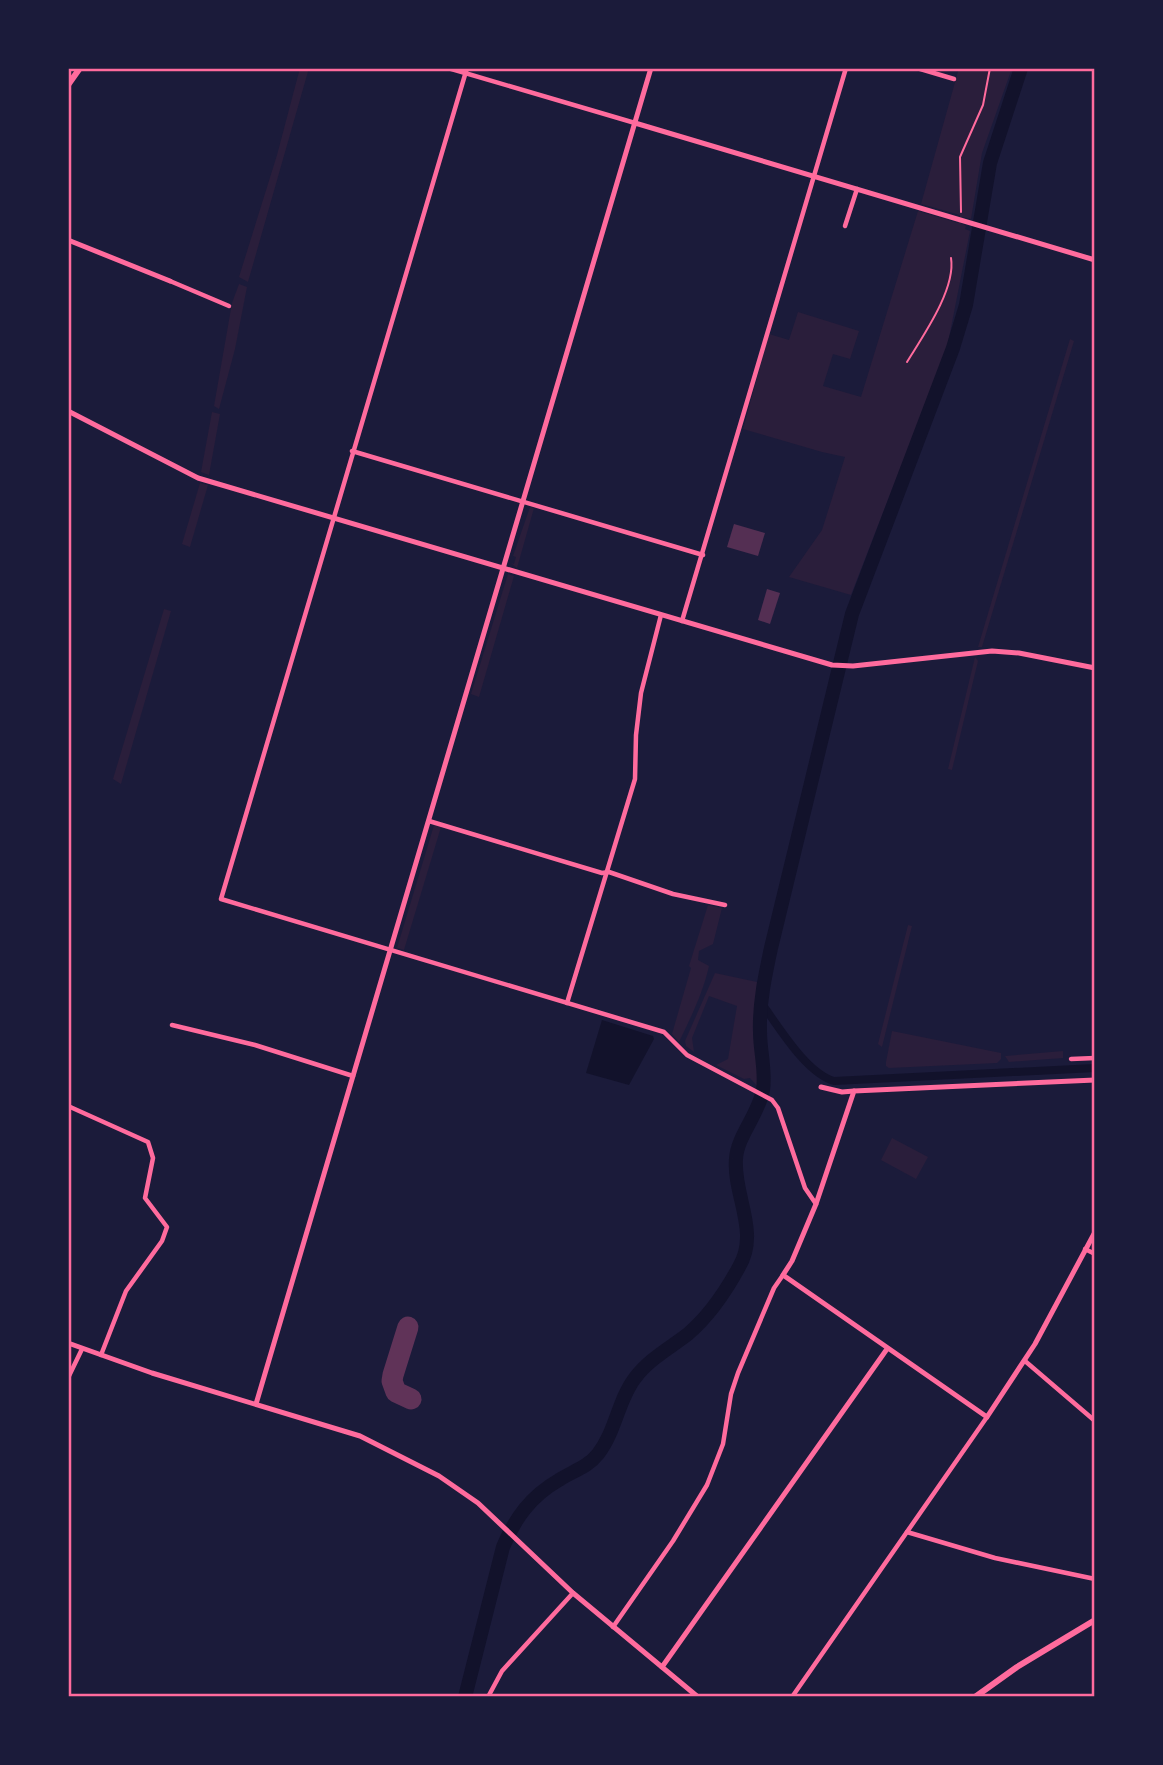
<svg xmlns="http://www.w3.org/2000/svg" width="1163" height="1765" viewBox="0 0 1163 1765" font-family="Mulish,sans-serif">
<rect width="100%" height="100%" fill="#1b1b3a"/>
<!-- green -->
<g fill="#2a1e3b">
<path d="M300,68h9l-61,214 -9,-5 38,-122z"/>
<path d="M959,68h53l-30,85 -11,66 -8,-2 -2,6 5,3 -1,3 5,2 -23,117 -96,247 -62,-18 33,-47 23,-73 -23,-5 -79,-23 26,-95 20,6 9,-28 61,19 -9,28 -17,-5 -10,32 38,11 57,-186 40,12 2,-8 -39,-11z"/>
<path d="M239,284l8,3 -12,62 -16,60 -5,-3 18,-103z"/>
<path d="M1070,339l4,2 -92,306h-4z"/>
<path d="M212,412l8,2 -11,61 -8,-3z"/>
<path d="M200,483l8,2 -18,62 -8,-3z"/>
<path d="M530,507l4,1 -17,60 -6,-5 3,1 2,-7 -3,-1z"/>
<path d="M508,574l6,2 -35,121 -8,-3z"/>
<path d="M164,609l7,2 -50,173 -8,-5z"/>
<path d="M975,657l3,4 -26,109 -4,-1z"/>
<path d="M434,825l7,2 -37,123 -7,-2z"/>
<path d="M708,905l14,3 -9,36 -14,7 -1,9 11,6c-6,27 -18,51 -30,76l-7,-8 19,-66 -2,-2z"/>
<path d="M908,925l4,1 -30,121 -4,-3z"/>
<path d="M715,973l42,9 -3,47 4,32v26l-8,-9 -6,1 -28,-14 12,-6 9,-53 -28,-10 -17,42 2,14 -8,-6 -1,-5z"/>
<path d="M892,1031l109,22v6l-4,4 -108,5 -3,-2v-4z"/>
<path d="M1063,1051v7l-54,4 -4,-6z"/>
<path d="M892,1138l36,19 -12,22 -35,-19z"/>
</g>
<!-- water -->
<path fill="#12122b" d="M602,1020l51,16 1,3 -25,46 -43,-12z"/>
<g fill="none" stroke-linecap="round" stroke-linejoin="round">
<!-- canal -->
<path stroke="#12122b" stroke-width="8" d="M762,1004c17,23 44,69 72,77l261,-13"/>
<!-- river -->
<path stroke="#12122b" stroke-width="14" d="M465,1697l38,-150c12,-29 28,-51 56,-67 14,-9 29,-13 39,-26 18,-23 20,-54 37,-76 14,-19 35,-30 53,-44 21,-18 38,-43 51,-67 21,-35 -6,-72 -3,-108 1,-23 23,-45 27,-69 3,-18 -3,-39 -3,-58 -1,-28 5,-56 11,-84l81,-334 101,-266 13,-43 24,-142 31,-95"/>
<!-- taxiway -->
<path stroke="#603358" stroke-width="21" d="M408,1327l-15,48 -1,6 4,11 15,7"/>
</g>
<!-- building -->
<g fill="#542f53">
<path d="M734,524l31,9 -7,23 -31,-9z"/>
<path d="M767,589l13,4 -10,31 -12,-4z"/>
</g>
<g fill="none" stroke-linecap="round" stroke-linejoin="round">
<!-- path -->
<g stroke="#ff6b9d" stroke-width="2">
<path d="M961,212l-1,-55 23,-52 7,-37"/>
<path d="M907,362c16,-26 49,-73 44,-104"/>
</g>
<!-- minor -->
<g stroke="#ff6b9d" stroke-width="4.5">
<path d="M448,68l187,55"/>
<path d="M467,68l-246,831 443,133 23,23 85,45 6,8 27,80 11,16"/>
<path d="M917,68l37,11"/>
<path d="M845,226l12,-37"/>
<path d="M170,281l59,25"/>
<path d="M352,451l351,104"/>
<path d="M682,621l164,-553"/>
<path d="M429,821l173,52 7,-1 64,22 52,11"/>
<path d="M567,1003l68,-224 1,-44 5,-42 20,-78"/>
<path d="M172,1025l83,20 98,31"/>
<path d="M1071,1059l24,-1"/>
<path d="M68,1106l80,36 5,16 -8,40 22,29 -5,14 -36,50 -25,64"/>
<path d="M1085,1249l10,5"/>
<path d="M1025,1361l70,60"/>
<path d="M68,1378l14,-29"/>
<path d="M907,1532l88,26 100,21"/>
<path d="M613,1627l60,-86 34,-56 16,-41 8,-50 7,-21 36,-85 9,-13"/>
<path d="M488,1697l14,-26 71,-78"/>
<path d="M792,1697l195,-280"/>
</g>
<!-- tertiary -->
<g stroke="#ff6b9d" stroke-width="5">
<path d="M635,123l460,137"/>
<path d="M68,240l102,41"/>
<path d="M68,411l130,67 634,187 21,1 139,-15 27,2 76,15"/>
<path d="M1095,1080l-241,11 -38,113 -24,57 -9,14 204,142 48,-73 60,-112"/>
<path d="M821,1087l21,5 12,-1"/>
<path d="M68,1343l84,30 208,63 79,40 39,27 95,90 125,104"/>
<path d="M256,1404l395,-1336"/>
<path d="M662,1667l225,-318"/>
</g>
<!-- secondary -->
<g stroke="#ff6b9d" stroke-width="6">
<path d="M68,85l12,-17"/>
<path d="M975,1697l42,-30 78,-47"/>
</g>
</g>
<!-- border -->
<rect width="1163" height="1765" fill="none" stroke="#1b1b3a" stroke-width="140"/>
<rect x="70" y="70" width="1023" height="1625" fill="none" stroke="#ff6b9d" stroke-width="2.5"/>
</svg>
